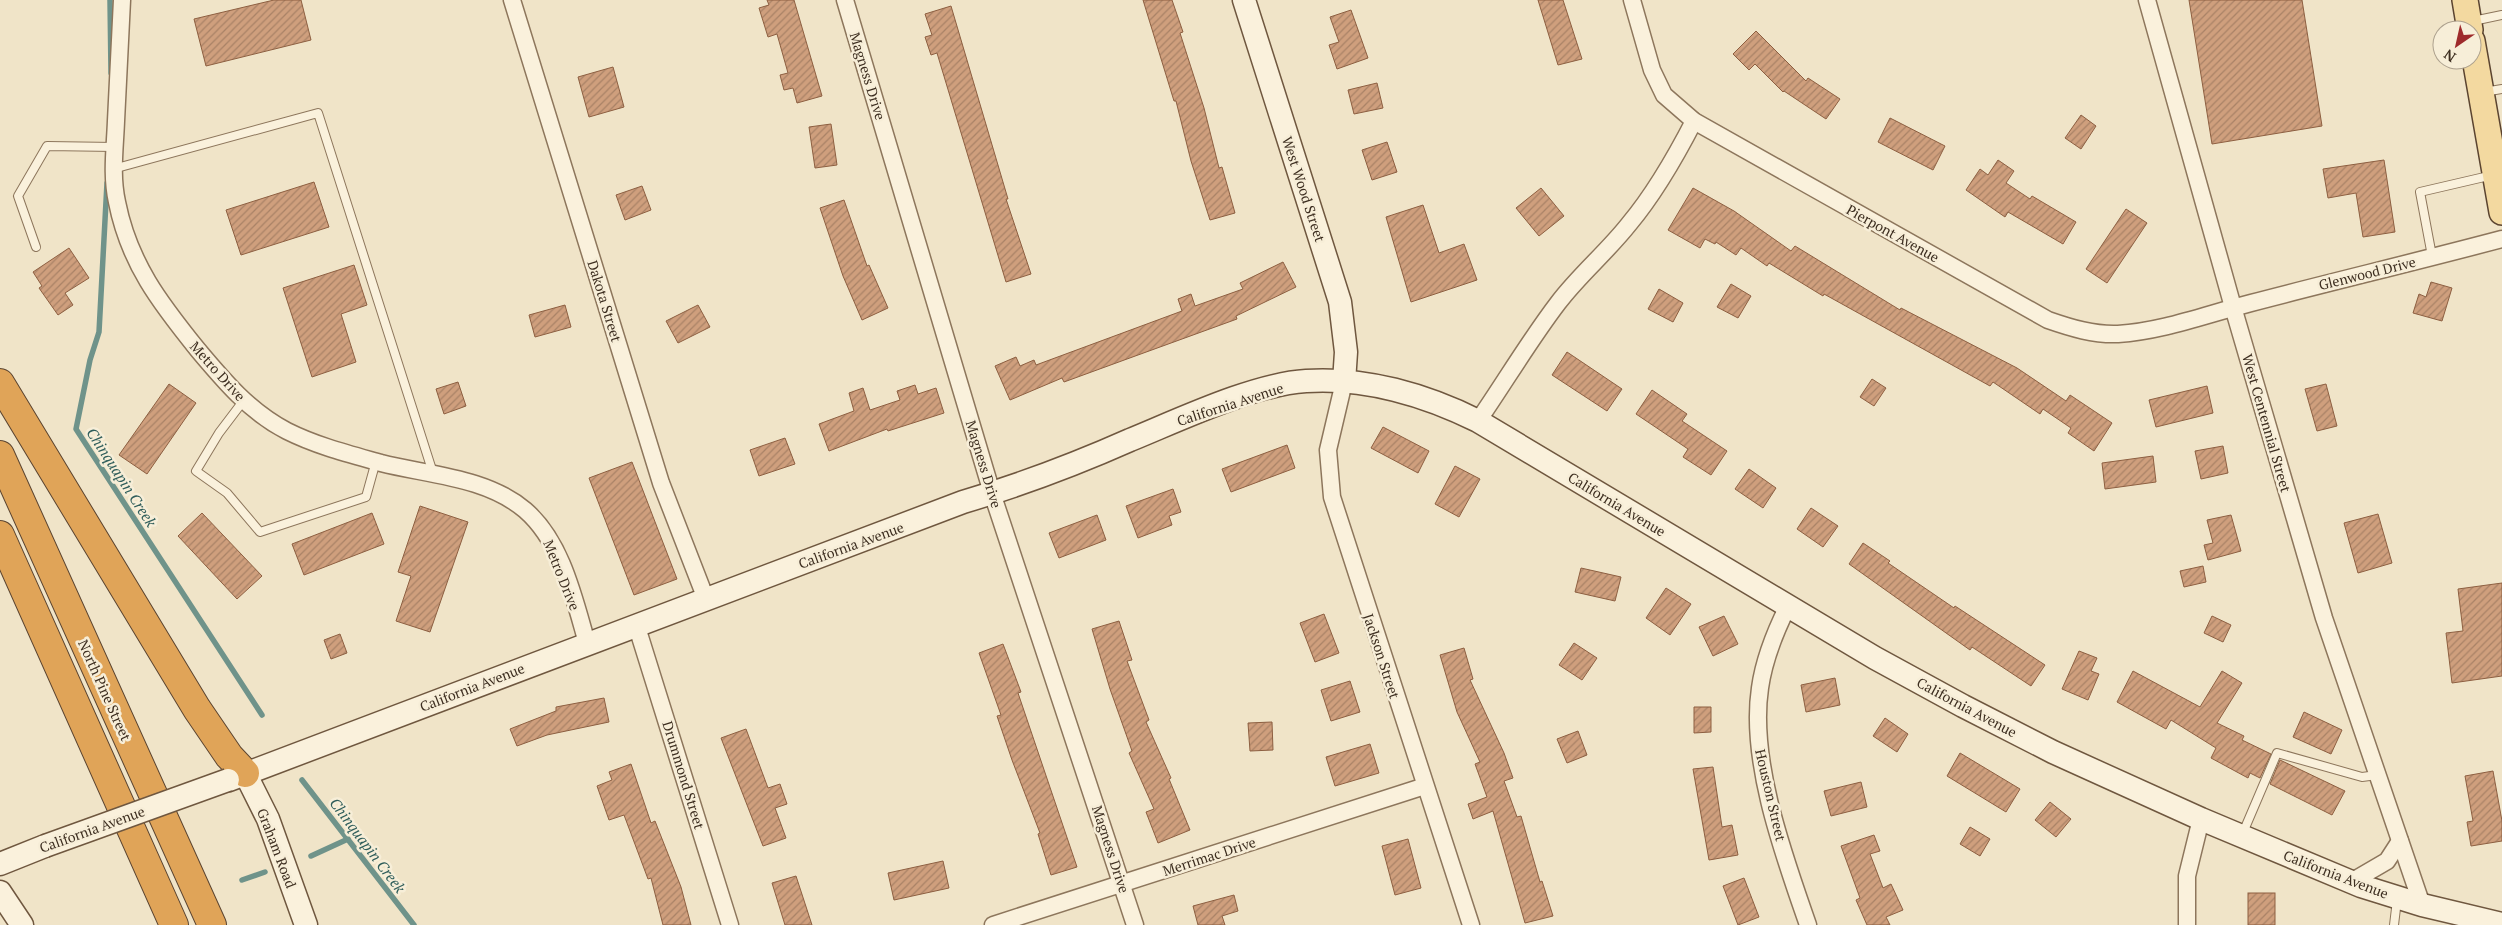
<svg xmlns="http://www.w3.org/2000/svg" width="2502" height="925" viewBox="0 0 2502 925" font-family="'PT Serif',serif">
<defs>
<pattern id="building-hatch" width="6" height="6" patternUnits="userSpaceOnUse" patternTransform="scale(1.25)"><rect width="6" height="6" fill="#cf9f7d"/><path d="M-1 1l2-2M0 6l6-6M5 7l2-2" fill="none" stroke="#a98266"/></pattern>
</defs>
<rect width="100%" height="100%" fill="#f0e4c8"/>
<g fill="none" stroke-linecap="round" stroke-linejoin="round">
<!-- stream -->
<g stroke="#6f938a" stroke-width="5.5">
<path d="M110,0l1,73"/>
<path d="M107,183l-8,149 -9,28 -14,69 186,286"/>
<path d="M302,780l112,145"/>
<path d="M311,856l37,-17"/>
<path d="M242,880l23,-8"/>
</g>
</g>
<!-- building -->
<g fill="url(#building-hatch)" stroke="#8d5f41">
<path d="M274,0h27l10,40 -105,26 -12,-47z"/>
<path d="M767,0h27l28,96 -25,7 -4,-15 -9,2 -4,-15 8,-2 -11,-39 -9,3 -9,-29 10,-3z"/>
<path d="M1143,0h29l11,32 -3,1 24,75 15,60 3,-1 13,46 -25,7 -19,-59 -15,-60h-2z"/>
<path d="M1538,0h25l19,59 -24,6z"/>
<path d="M2189,0h113l20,126 -110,18z"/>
<path d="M951,6l57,193h-2l25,75 -25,8 -69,-229 -6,2 -6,-18 7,-2 -7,-21z"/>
<path d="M1351,10l17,48 -31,11 -8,-24 10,-3 -9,-25z"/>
<path d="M1756,31l50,50 2,-3 32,21 -14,20 -42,-28 -1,1 -28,-28 -6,6 -16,-16z"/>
<path d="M613,67l11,40 -35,10 -11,-40z"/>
<path d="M1377,83l6,25 -29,6 -6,-24z"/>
<path d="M2081,115l15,11 -15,23 -16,-11z"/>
<path d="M1890,118l55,28 -12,24 -55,-28z"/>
<path d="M831,124l6,41 -22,3 -6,-41z"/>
<path d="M1387,142l10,30 -25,8 -10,-30z"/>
<path d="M1998,160l16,11 -8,12 24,16 2,-3 44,26 -13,22 -55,-32 -3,5 -39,-27 14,-21 8,6z"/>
<path d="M2384,160l11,72 -32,5 -7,-44 -28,5 -5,-29z"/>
<path d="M314,182l15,45 -88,28 -15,-45z"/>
<path d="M642,186l9,24 -26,10 -9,-25z"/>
<path d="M1541,188l23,28 -25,20 -23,-28z"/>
<path d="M1693,188l41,23 57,40 4,-5 105,64 1,-2 116,60 49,33 4,-6 42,28 -18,28 -26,-18 3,-5 -28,-19 -3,5 -47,-32 -3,4 -166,-92 -1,2 -54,-33 -2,3 -26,-18 -5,7 -20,-13 -1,2 -10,-5 -5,9 -32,-18z"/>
<path d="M844,200l23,66 2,-1 19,43 -26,12 -19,-44 -23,-68z"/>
<path d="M1423,205l16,48 25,-9 13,36 -66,22 -25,-85z"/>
<path d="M2126,209l21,14 -40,60 -21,-14z"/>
<path d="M69,248l20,30 -24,15 8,12 -15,10 -19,-27 3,-2 -9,-14z"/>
<path d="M1283,262l13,25 -60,29 1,3 -110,40 -63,23 -2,-4 -52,22 -15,-34 21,-9 4,9 14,-6 2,5 146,-54 -4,-12 13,-5 4,12 48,-17 -3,-6z"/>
<path d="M354,265l13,40 -26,9 15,48 -44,15 -29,-89z"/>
<path d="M2431,282l21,6 -10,33 -29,-8 6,-19 7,3z"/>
<path d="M1731,284l20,12 -13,22 -21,-11z"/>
<path d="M1659,289l24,14 -10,19 -25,-13z"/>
<path d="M565,305l6,22 -36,10 -6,-22z"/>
<path d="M698,305l12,22 -32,16 -12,-22z"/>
<path d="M1567,352l55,37 -15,22 -55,-36z"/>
<path d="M1872,379l14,9 -12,18 -14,-9z"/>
<path d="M458,382l8,24 -22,8 -8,-25z"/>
<path d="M169,384l27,19 -49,71 -28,-19z"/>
<path d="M2326,384l11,42 -20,5 -12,-42z"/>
<path d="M915,385l3,9 18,-6 8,25 -56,18 -1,-2 -58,22 -10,-27 35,-13 -5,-18 14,-5 7,22 30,-10 -3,-9z"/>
<path d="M2207,386l6,27 -57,14 -7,-27z"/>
<path d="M1652,390l35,24 -5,7 45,30 -16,24 -28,-18 5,-8 -52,-35z"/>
<path d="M1383,427l46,24 -11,22 -47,-25z"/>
<path d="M785,438l10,26 -36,12 -9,-26z"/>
<path d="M1287,445l8,23 -64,24 -9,-23z"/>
<path d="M2223,446l5,27 -27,6 -6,-28z"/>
<path d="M2153,456l3,26 -51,7 -3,-26z"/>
<path d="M632,462l45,117 -43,16 -45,-117z"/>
<path d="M1455,466l25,13 -21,38 -24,-13z"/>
<path d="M1749,469l27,19 -13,20 -28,-19z"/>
<path d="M1173,489l8,23 -12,4 3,9 -34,13 -12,-32z"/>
<path d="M420,506l48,16 -38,110 -34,-11 15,-45 -13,-4z"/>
<path d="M1811,508l27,18 -15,21 -26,-18z"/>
<path d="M202,513l60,63 -25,23 -59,-63z"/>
<path d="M372,513l12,31 -80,31 -12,-31z"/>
<path d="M2378,514l14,49 -34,10 -14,-50z"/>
<path d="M1097,515l9,25 -47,18 -10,-25z"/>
<path d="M2231,515l10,36 -33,9 -4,-15 9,-2 -6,-23z"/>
<path d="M1863,543l27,18 -2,2 66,45 1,-2 90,59 -14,21 -59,-39 -2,3 -121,-86z"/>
<path d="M2203,566l3,16 -22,5 -4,-16z"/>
<path d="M1581,568l40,9 -6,24 -40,-9z"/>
<path d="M2502,583v93l-50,7 -6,-50 17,-2 -5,-42z"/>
<path d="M1666,588l25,16 -21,31 -24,-17z"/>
<path d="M1324,614l15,39 -24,9 -15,-39z"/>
<path d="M1724,616l14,28 -25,12 -14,-29z"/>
<path d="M2212,616l19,9 -8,17 -19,-9z"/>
<path d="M1119,621l13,39 -5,1 22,59 -3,2 25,56 -2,1 21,51 -32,13 -12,-31 8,-3 -25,-56 3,-2 -22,-62 -18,-60z"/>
<path d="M340,634l7,19 -16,6 -7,-19z"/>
<path d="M1574,643l23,15 -15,22 -23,-15z"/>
<path d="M1003,644l18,48 -3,1 59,174 -26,8 -13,-41 2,-1 -28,-73 -15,-44 4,-1 -22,-62z"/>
<path d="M1464,648l9,31 -3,1 34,73 9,25 -9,3 13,36 4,-1 19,66 2,-1 11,35 -28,7 -32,-112 -20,8 -5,-15 19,-7 -12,-33 5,-2 -23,-50 -17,-57z"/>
<path d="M2079,651l18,7 -6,13 8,3 -11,26 -26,-11z"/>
<path d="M2133,671l67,36 22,-36 20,12 -25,40 27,13 -2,4 29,14 -11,24 -10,-5 -2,5 -37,-20 5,-10 -45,-28 -5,9 -49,-27z"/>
<path d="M1835,678l5,27 -34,7 -5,-27z"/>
<path d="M1350,681l10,31 -29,9 -10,-31z"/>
<path d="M604,698l5,24 -62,13 -30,11 -7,-17 46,-18v-4z"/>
<path d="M1694,707h17v25l-17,1z"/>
<path d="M2304,712l38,18 -11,24 -38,-17z"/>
<path d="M1885,718l23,16 -11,18 -24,-16z"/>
<path d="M1272,722l1,28 -23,1 -2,-28z"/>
<path d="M746,729l22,59 12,-4 7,20 -12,4 11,30 -23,8 -42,-108z"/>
<path d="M1578,731l9,24 -20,8 -10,-24z"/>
<path d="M1370,744l9,29 -44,13 -9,-29z"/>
<path d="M1960,753l60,36 -14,23 -59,-36z"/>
<path d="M2280,760l65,31 -13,24 -62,-31z"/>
<path d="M631,764l20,59 4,-2 26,66 10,38h-28l-12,-47 -3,1 -24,-64 -15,5 -12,-34 15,-6 -3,-8z"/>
<path d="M1713,767l9,60 10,-2 6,30 -29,5 -16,-91z"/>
<path d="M2493,771l9,50v20l-31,5 -4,-24 6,-1 -8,-45z"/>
<path d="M1861,782l6,25 -36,9 -7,-25z"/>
<path d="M2050,802l21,17 -15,18 -21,-17z"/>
<path d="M1970,827l20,12 -10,17 -20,-12z"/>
<path d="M1874,835l6,16 -10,3 13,34 8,-4 12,26 -17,7 4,8h-23l-11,-25 4,-2 -19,-52z"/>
<path d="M1408,839l13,49 -26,7 -13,-49z"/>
<path d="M943,861l6,27 -55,12 -6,-27z"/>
<path d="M796,876l16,49h-27l-13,-42z"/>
<path d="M1744,878l15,39 -21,8 -15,-39z"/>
<rect x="2248" y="893" width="27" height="32"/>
<path d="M1234,895l4,16 -16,5 3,9h-27l-5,-19z"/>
</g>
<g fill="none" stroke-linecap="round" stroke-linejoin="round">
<defs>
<g id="lane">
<path d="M2473,21l29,-6"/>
<path d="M2484,92l18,-3"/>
<path d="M113,169l205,-56 115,360"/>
<path d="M36,247l-18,-51 29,-50 68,1"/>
<path d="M2432,256l-12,-64 73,-17"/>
<path d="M244,400l-25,33 -23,38 31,22 33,39 106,-35 10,-36"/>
<path d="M2242,835l35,-82 85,24 15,-2"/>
<path d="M2394,925l3,-25"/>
</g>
<g id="street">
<path d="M122,0c-2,40 -4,81 -6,121 -1,27 -5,54 1,81 12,61 43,101 81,148 26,31 52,62 89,81 30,15 62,23 94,32 47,12 105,14 144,47 37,32 49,88 62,133"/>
<path d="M512,0l149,483 45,116"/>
<path d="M845,0l147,493 143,432"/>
<path d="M1632,0l20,70 12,25 30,26 354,199c23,8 46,15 70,14 46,-3 89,-20 133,-31 84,-22 168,-42 251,-64"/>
<path d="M2147,0l86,307 91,311 98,287"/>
<path d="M1344,382l-16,68 4,47 139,428"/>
<path d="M1478,421c27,-39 51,-80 80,-118 21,-28 49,-51 71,-79 26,-31 47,-68 65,-103"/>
<path d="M1788,606c-13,26 -24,53 -28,82 -11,73 24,168 48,237"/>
<path d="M636,624l94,301"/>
<path d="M2351,882l36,-21 13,-20"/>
<path d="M993,925l432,-139"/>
<path d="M2187,925v-49l14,-57"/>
</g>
<g id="secondary">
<path d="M1244,0l96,302 6,50 -2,30"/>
<path d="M245,773l23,46 38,106"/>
<path d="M229,780l734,-278c57,-17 113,-38 167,-62 49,-20 124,-56 176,-59 59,-4 120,14 172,40l397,237 88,48 90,46 148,67 160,67 61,19 80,19"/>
<path d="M0,864l45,-18"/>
<path d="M0,892l22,33"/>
</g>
<g id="primary">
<path d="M2465,0l5,30"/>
<path d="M2472,41l30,171"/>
</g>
<g id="highway">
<path d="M0,383l197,326 32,47 16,17"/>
<path d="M0,455l212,470"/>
<path d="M0,535l174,390"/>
</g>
</defs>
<!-- lane casing -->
<use href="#lane" stroke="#8d765c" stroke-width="10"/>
<!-- street casing -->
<use href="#street" stroke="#8d765c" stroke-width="19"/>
<!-- secondary casing -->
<use href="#secondary" stroke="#6f573f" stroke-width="25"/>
<!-- primary casing -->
<use href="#primary" stroke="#5b4430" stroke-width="28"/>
<!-- highway casing -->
<use href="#highway" stroke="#5b4430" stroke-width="30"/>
<!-- lane -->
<use href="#lane" stroke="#faf1dc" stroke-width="8"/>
<!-- street -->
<use href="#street" stroke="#faf1dc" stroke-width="16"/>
<!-- secondary -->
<use href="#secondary" stroke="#faf1dc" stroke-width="22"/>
<!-- primary -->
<use href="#primary" stroke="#f3d9a0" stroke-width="25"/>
<!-- highway -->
<use href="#highway" stroke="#e0a458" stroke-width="28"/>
<defs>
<path id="secondary-bridge" d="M45,846l183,-66"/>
</defs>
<!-- secondary-bridge casing -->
<use href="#secondary-bridge" stroke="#6f573f" stroke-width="25" stroke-linecap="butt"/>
<!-- secondary-bridge -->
<use href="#secondary-bridge" stroke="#faf1dc" stroke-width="22"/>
</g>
<g text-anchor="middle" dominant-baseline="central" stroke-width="5" stroke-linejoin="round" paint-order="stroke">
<!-- street labels -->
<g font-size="14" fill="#3d2e20" stroke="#f7eed8">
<text transform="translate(868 76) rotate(73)">Magness Drive</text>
<text transform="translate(1304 189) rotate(72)">West Wood Street</text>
<text transform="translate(1893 233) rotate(29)">Pierpont Avenue</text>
<text transform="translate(2367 273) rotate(-14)">Glenwood Drive</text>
<text transform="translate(605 301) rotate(73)">Dakota Street</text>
<text transform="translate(218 371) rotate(48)">Metro Drive</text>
<text transform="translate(1230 404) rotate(-18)">California Avenue</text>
<text transform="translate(2267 423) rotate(74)">West Centennial Street</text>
<text transform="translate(984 464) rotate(73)">Magness Drive</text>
<text transform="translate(1617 504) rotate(31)">California Avenue</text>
<text transform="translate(851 545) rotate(-20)">California Avenue</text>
<text transform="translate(562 575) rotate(68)">Metro Drive</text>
<text transform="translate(1382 656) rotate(72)">Jackson Street</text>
<text transform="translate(472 687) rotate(-21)">California Avenue</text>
<text transform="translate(105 690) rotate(66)">North Pine Street</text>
<text transform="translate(1967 707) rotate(28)">California Avenue</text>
<text transform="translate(684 775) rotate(73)">Drummond Street</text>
<text transform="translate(1771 795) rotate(77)">Houston Street</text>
<text transform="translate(92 829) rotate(-20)">California Avenue</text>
<text transform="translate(277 848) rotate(69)">Graham Road</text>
<text transform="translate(1111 849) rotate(72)">Magness Drive</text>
<text transform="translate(1209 856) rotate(-18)">Merrimac Drive</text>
<text transform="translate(2336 874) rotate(21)">California Avenue</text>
</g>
<!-- water labels -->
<g font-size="15" font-style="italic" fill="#2f5d5a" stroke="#f7eed8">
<text transform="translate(122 477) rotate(57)">Chinquapin Creek</text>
<text transform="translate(368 845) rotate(53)">Chinquapin Creek</text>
</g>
</g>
<!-- north arrow -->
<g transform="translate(2457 45) rotate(214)"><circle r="24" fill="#f7eed8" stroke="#ada18e"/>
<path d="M0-4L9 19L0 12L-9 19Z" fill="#9e2a2b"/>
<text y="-8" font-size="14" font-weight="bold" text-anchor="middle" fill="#3d2e20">N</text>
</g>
</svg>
